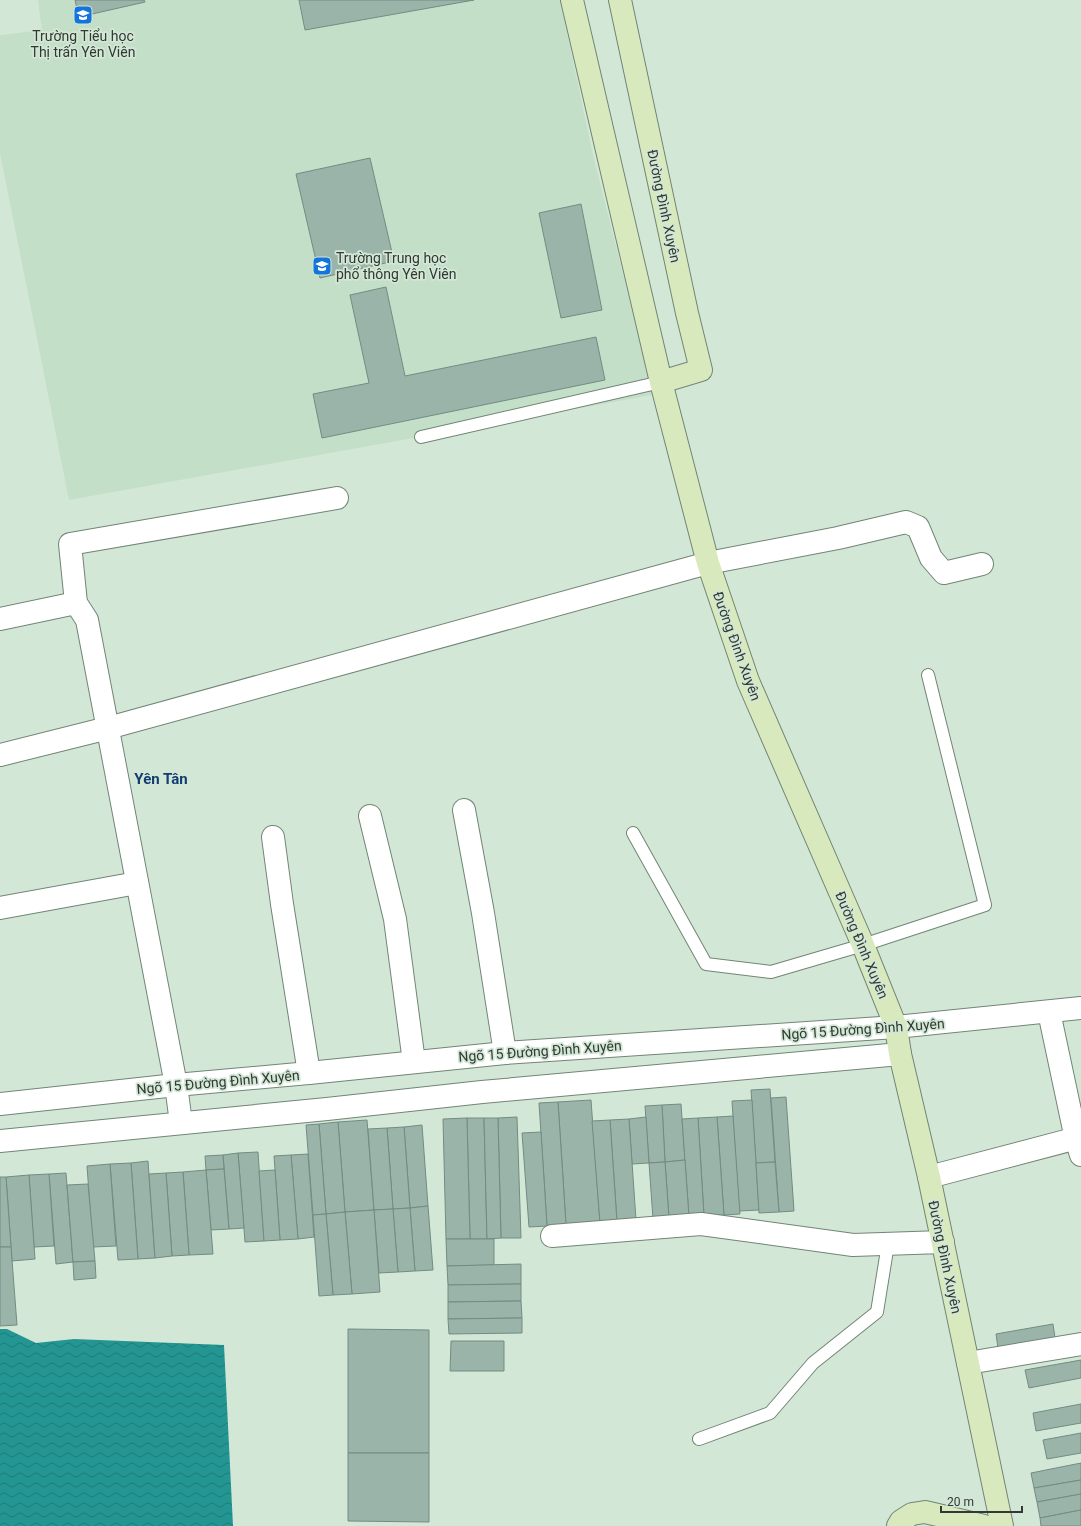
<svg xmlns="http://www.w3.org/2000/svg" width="1081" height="1526" viewBox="0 0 1081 1526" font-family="Roboto,sans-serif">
<defs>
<pattern id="water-waves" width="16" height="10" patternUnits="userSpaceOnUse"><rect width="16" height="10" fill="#239693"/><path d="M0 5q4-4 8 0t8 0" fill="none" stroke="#1f7b79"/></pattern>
</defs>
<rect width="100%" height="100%" fill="#d3e7d6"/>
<!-- built -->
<path fill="#c4dfc8" d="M38,0h522l33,155 56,222 3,18 -583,105 -69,-347v-118l42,-5z"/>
<!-- water -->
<path fill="url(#water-waves)" d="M0,1329h7l29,14 38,-4 150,6 9,181h-233z"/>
<!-- building -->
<g fill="#9ab4aa" stroke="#728c82">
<path d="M75,0h69l1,2 -66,15z"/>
<path d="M299,0h175l-169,30z"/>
<path d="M370,158l24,103 -74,17 -24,-104z"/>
<path d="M581,204l21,106 -41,8 -22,-105z"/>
<path d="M386,287l19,89 191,-39 9,43 -283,58 -9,-44 56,-11 -19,-88z"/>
<path d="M770,1089l5,73 -19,1 -5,-73z"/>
<path d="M786,1097l8,114 -15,1 -8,-114z"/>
<path d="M591,1100l9,123 -34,2 -8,-123z"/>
<path d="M752,1100l7,110 -20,1 -7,-110z"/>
<path d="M558,1102l8,123 -19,1 -8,-123z"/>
<path d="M681,1104l4,56 -20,2 -3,-57z"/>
<path d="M662,1105l3,57 -16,1 -4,-57z"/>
<path d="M733,1116l7,98 -16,1 -7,-98z"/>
<path d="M517,1117l4,121h-20l-3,-120z"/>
<path d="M646,1117l3,46 -17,1 -3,-45z"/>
<path d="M717,1117l7,98 -20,1 -6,-98z"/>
<path d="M467,1118h17l3,121h-17z"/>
<path d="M467,1118l3,121h-24l-3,-120z"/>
<path d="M484,1118h14l3,120 -14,1z"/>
<path d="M698,1118l6,98 -15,1 -7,-98z"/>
<path d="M629,1119l7,101 -19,2 -7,-102z"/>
<path d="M367,1120l7,90 -29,2 -7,-90z"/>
<path d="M610,1120l7,102 -17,1 -8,-102z"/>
<path d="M338,1122l7,90 -19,2 -7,-90z"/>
<path d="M319,1124l7,90 -13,1 -7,-90z"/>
<path d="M422,1125l6,81 -18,2 -6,-81z"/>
<path d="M404,1127l6,81 -17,1 -6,-81z"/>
<path d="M387,1128l6,81 -19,1 -6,-81z"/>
<path d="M541,1132l6,94 -18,1 -7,-94z"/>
<path d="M258,1152l6,89 -19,1 -7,-89z"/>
<path d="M238,1153l6,75 -15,1 -6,-74z"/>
<path d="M308,1154l6,83 -16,2 -7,-84z"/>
<path d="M223,1155l1,14 -18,1 -1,-14z"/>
<path d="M291,1155l7,84 -18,1 -6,-84z"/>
<path d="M685,1160l4,57 -20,1 -4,-56z"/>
<path d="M148,1161l7,97 -17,1 -7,-96z"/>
<path d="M665,1162l4,56 -16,1 -4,-56z"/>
<path d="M775,1162l4,50 -20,1 -3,-50z"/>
<path d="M131,1163l7,96 -20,1 -8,-96z"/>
<path d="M110,1164l6,82 -23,1 -6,-81z"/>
<path d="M224,1169l5,60 -18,1 -5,-60z"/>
<path d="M206,1170l7,84 -24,1 -6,-83z"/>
<path d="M275,1170l5,70 -16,1 -5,-70z"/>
<path d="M183,1172l6,83 -17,1 -6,-83z"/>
<path d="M66,1173l7,89 -17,2 -7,-90z"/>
<path d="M166,1173l6,83 -17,2 -6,-84z"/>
<path d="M49,1174l5,72 -20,1 -5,-72z"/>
<path d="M29,1175l6,84 -23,2 -6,-84z"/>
<path d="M0,1177h6l5,70h-11z"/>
<path d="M88,1184l7,77 -22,1 -6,-77z"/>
<path d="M428,1206l5,64 -18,1 -5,-63z"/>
<path d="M410,1208l5,63 -17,1 -5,-63z"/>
<path d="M393,1209l5,63 -19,1 -5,-63z"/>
<path d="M374,1210l6,82 -28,2 -7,-82z"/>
<path d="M345,1212l7,82 -19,1 -7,-81z"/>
<path d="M326,1214l7,81 -14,1 -6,-81z"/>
<path d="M446,1239h48v26l-47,1z"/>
<path d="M0,1247h11l6,78 -17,1z"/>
<path d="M95,1261l1,17 -22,2 -1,-18z"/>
<path d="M521,1264v20l-73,1 -1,-19z"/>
<path d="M521,1284v17l-73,1v-17z"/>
<path d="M521,1301l1,17 -74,1v-17z"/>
<path d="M522,1318v15l-73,1 -1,-15z"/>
<path d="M1053,1324l3,21 -57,10 -3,-21z"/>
<path d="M348,1329l81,1v123h-81z"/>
<path d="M451,1341h53v30h-54z"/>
<path d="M1081,1360v18l-52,10 -4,-18z"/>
<path d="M1081,1404v19l-45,8 -3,-18z"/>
<path d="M1081,1433v20l-34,6 -4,-19z"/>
<path d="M348,1453h81v69l-81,-1z"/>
<path d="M1081,1463v17l-47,8 -3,-15z"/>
<path d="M1081,1480v14l-44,8 -3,-14z"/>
<path d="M1081,1494v16l-41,8 -3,-16z"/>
<path d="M1081,1510v16h-40l-1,-8z"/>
</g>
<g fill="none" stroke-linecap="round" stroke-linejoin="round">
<defs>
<g id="lane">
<path d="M421,437l240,-55"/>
<path d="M633,833l73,131 65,8 92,-27 122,-40 -57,-230"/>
<path d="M699,1439l71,-26 43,-50 64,-51 11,-68"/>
</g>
<g id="street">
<path d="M0,619l76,-16"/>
<path d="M0,755l108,-27 600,-165 130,-25 68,-16 12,5 13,31 13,15 38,-9"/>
<path d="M464,810l19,103 22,140"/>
<path d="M370,816l25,103 19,143"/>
<path d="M273,837l9,67 27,169"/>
<path d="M0,908l137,-25"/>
<path d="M1049,1012l27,127 5,16"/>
<path d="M0,1104l176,-19 133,-12 196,-20 391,-26 185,-19"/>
<path d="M181,1123l-5,-38 -89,-465 -11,-17 -6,-59 267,-46"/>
<path d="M0,1141l327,-32 155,-17 418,-38"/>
<path d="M929,1177l152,-40"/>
<path d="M552,1236l149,-12 152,21 90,-3"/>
<path d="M968,1363l113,-19"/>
</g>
<g id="secondary">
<path d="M572,0l89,382 47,181 40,118 115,264 33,82 4,27 29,123 73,349"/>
<path d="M620,0l67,313 14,57 -40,12"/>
<path d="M898,1526l3,-5 11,-7 13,-2 59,14"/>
</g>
</defs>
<!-- lane casing -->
<use href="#lane" stroke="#728575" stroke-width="14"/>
<!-- street casing -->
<use href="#street" stroke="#728575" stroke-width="24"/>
<!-- secondary casing -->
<use href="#secondary" stroke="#728575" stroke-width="24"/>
<!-- lane -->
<use href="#lane" stroke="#fff" stroke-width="12"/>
<!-- street -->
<use href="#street" stroke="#fff" stroke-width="22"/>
<!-- secondary -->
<use href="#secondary" stroke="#d9e9be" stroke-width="22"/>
</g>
<!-- icons -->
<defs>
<symbol id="school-square" viewBox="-11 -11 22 22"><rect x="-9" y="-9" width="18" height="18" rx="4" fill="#1274dd" stroke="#d3e7d6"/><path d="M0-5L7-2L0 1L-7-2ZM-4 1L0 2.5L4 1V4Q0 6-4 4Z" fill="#fff"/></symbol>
</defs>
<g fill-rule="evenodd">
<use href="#school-square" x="72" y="4" width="22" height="22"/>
<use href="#school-square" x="311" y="255" width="22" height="22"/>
</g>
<g text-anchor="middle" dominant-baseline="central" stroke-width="3.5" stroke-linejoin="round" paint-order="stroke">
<!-- poi labels -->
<g font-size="14" fill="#313932" stroke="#d3e7d6">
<text x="83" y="36">Trường Tiểu học<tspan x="83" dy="16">Thị trấn Yên Viên</tspan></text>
<text x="336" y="258" text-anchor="start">Trường Trung học<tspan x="336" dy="16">phổ thông Yên Viên</tspan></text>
</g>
<!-- street labels -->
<g font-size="14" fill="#313932" stroke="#d3e7d6">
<text transform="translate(664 206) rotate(78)">Đường Đình Xuyên</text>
<text transform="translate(737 646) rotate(70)">Đường Đình Xuyên</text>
<text transform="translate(862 945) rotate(67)">Đường Đình Xuyên</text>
<text transform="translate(863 1029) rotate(-4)">Ngõ 15 Đường Đình Xuyên</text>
<text transform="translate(540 1051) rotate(-4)">Ngõ 15 Đường Đình Xuyên</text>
<text transform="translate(218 1082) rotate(-5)">Ngõ 15 Đường Đình Xuyên</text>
<text transform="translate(945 1257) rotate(78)">Đường Đình Xuyên</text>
</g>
<!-- neighbourhood labels -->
<g font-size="15" font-weight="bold" fill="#123d70" stroke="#d3e7d6">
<text x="161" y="779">Yên Tân</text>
</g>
</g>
<!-- scale -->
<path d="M941 1506v6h81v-6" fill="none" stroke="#313932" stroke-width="2"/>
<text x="947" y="1506" font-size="12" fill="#313932" stroke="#d3e7d6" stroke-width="3" paint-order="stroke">20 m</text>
</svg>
